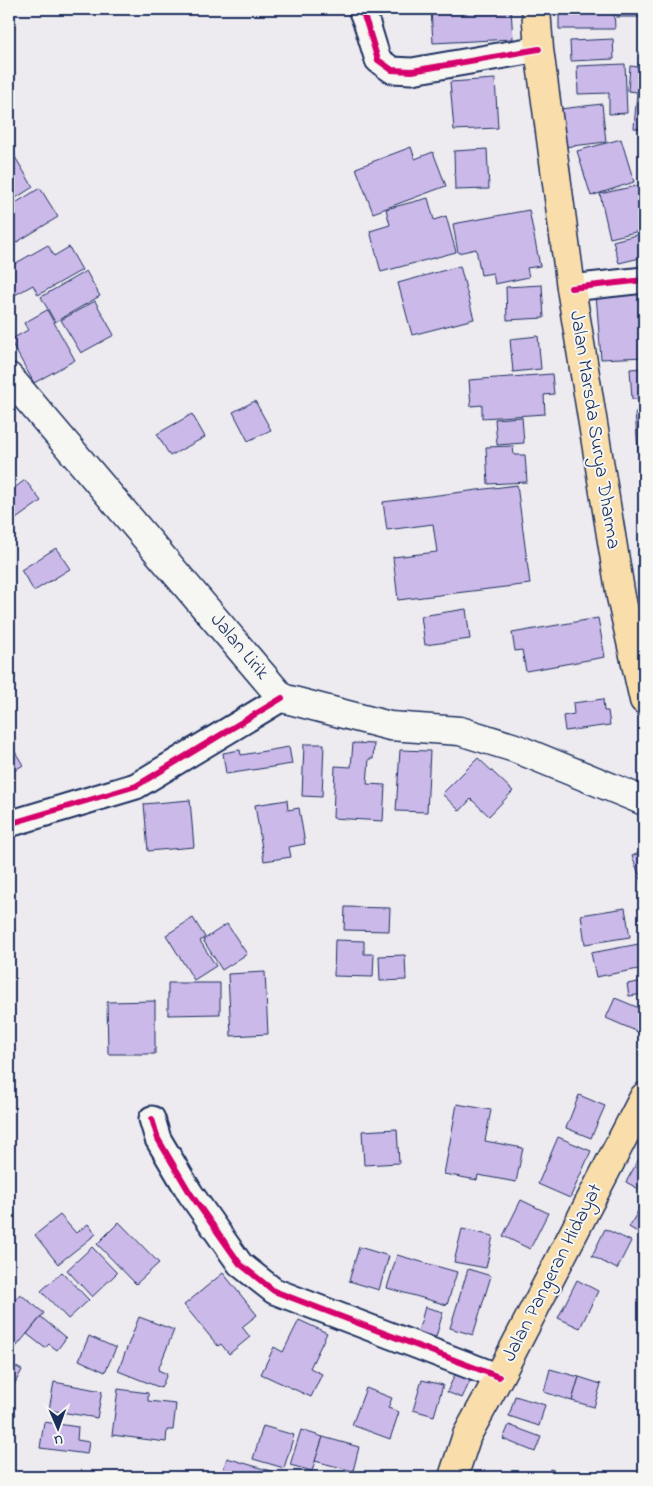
<svg xmlns="http://www.w3.org/2000/svg" width="653" height="1486" viewBox="0 0 653 1486" font-family="'Indie Flower',sans-serif">
<rect width="100%" height="100%" fill="#edeaf0"/>
<filter id="ink" filterUnits="userSpaceOnUse"><feTurbulence type="fractalNoise" baseFrequency=".02" numOctaves="2"/><feDisplacementMap in="SourceGraphic" scale="10" xChannelSelector="R" yChannelSelector="G"/><feConvolveMatrix kernelMatrix="1 2 1 2 8 2 1 2 1" color-interpolation-filters="sRGB"/></filter>
<g filter="url(#ink)">
<!-- building -->
<g fill="#cbb9e9" stroke="#1b2f5e">
<path d="M431,9h64l1,2 15,-1 2,29 -80,4z"/>
<path d="M559,9h55l1,20h-56z"/>
<rect x="617" y="9" width="27" height="8"/>
<path d="M613,39l1,20 -43,2 -1,-20z"/>
<path d="M640,51h4v78l-10,-1 3,-36 -9,-1 2,-25 9,1z"/>
<path d="M625,64l2,49 -18,1v-21l-31,1 -1,-28z"/>
<path d="M495,79l3,49 -44,2 -4,-48z"/>
<path d="M602,104l4,38 -42,5 -4,-38z"/>
<path d="M621,139l13,43 -43,14 -14,-45z"/>
<path d="M411,147l4,12 18,-7 13,34 -73,27 -17,-45z"/>
<path d="M487,149l2,40 -34,1 -1,-39z"/>
<path d="M12,152l21,35 -22,14 -2,-4v-43z"/>
<path d="M640,185l4,20v25l-34,8 -10,-44z"/>
<path d="M40,188l18,29 -49,30v-40z"/>
<path d="M428,198l6,22 12,-4 10,36 -75,20 -11,-41 20,-6 -4,-16z"/>
<path d="M529,210l11,56 -13,2 2,9 -34,7 -2,-11 -12,2 -5,-26 -18,4 -5,-29z"/>
<path d="M644,233v24l-25,6 -6,-22z"/>
<path d="M48,245l6,11 15,-9 13,23 -44,25 -5,-10 -20,11 -4,-8v-21z"/>
<path d="M460,266l14,53 -62,16 -14,-52z"/>
<path d="M86,271l14,25 -45,26 -14,-25z"/>
<path d="M542,285l2,33 -37,2 -1,-33z"/>
<path d="M644,291v66l-43,2 -5,-65z"/>
<path d="M95,301l19,34 -33,18 -20,-33z"/>
<path d="M47,310l28,50 -41,23 -24,-43 18,-10 -4,-7z"/>
<path d="M538,336l3,33 -28,3 -3,-33z"/>
<path d="M644,368v31h-12l-2,-30z"/>
<path d="M552,374l2,20 -10,1 1,19 -63,4v-13l-11,1 -2,-26z"/>
<path d="M255,401l16,29 -23,11 -15,-29z"/>
<path d="M644,412v97h-1l-8,-96z"/>
<path d="M192,414l13,23 -35,19 -13,-22z"/>
<path d="M522,417l2,26 -27,2 -2,-26z"/>
<path d="M513,446l1,9h11l2,27 -39,2 -2,-37z"/>
<path d="M25,480l16,21 -32,23v-32z"/>
<path d="M517,485l13,99 -132,16 -5,-43 44,-5 -4,-28 -46,6 -4,-28z"/>
<path d="M56,548l14,21 -36,22 -13,-21z"/>
<path d="M466,609l4,30 -45,6 -4,-29z"/>
<path d="M598,618l7,39 -79,14 -4,-21 -7,1 -3,-18z"/>
<path d="M603,699l1,12h4l2,14 -45,6 -2,-15 11,-2 -1,-11z"/>
<path d="M9,742l14,23 -14,9z"/>
<path d="M353,743l21,1 -1,15h-4l-2,25 18,1 -2,36 -50,-3 2,-52 16,1z"/>
<path d="M304,744h20l-2,53 -20,-1z"/>
<path d="M289,747l3,17 -66,10 -3,-21 17,-3 1,5z"/>
<path d="M400,750l30,1 -3,61 -31,-1z"/>
<path d="M478,758l35,33 -24,25 -18,-17 -11,12 -18,-17z"/>
<path d="M190,800l4,47 -46,4 -4,-47z"/>
<path d="M287,800l1,10 11,-2 6,36 -16,3 2,10 -27,4 -9,-56z"/>
<path d="M644,851v36l-12,-31z"/>
<path d="M345,907l45,1 -1,23 -45,-1z"/>
<path d="M625,908l5,29 -45,7 -4,-29z"/>
<path d="M193,918l12,19 -5,4 16,25 -22,14 -28,-45z"/>
<path d="M227,924l20,30 -25,16 -19,-30z"/>
<path d="M335,940l29,1v13h10l-1,23 -39,-1z"/>
<path d="M644,943v25l-48,9 -5,-24z"/>
<path d="M405,955l1,25 -26,1 -1,-25z"/>
<path d="M265,972l3,62 -37,2 -3,-62z"/>
<path d="M644,981v13l-15,2 -2,-12z"/>
<path d="M168,983h52v31l-52,1z"/>
<path d="M615,998l29,12 -1,24 -37,-16z"/>
<path d="M155,1001v53h-47l-1,-52z"/>
<path d="M579,1095l26,11 -14,32 -25,-10z"/>
<path d="M457,1104l34,6 -6,31 38,7 -7,34 -38,-7 -1,5 -33,-6z"/>
<path d="M397,1129l2,34 -35,2 -2,-34z"/>
<path d="M558,1137l33,14 -21,47 -32,-14z"/>
<path d="M639,1159l5,3v30l-18,-10z"/>
<path d="M521,1200l27,13 -18,36 -27,-13z"/>
<path d="M641,1206l3,2v28l-15,-9z"/>
<path d="M60,1215l16,18 12,-9 8,10 -38,30 -23,-29z"/>
<path d="M119,1222l40,41 -23,21 -39,-40z"/>
<path d="M462,1229l31,7 -7,32 -32,-6z"/>
<path d="M605,1229l26,12 -14,28 -25,-13z"/>
<path d="M92,1247l25,26 -25,24 -25,-27z"/>
<path d="M359,1247l30,9 -10,34 -30,-9z"/>
<path d="M397,1255l60,17 -10,33 -60,-17z"/>
<path d="M468,1269l23,7 -18,59 -23,-7z"/>
<path d="M62,1272l27,28 -21,19 -27,-28z"/>
<path d="M223,1273l34,42 -15,12 8,10 -21,17 -8,-10 -3,2 -34,-41z"/>
<path d="M577,1280l21,11 -18,37 -22,-10z"/>
<path d="M20,1294l24,19 -32,39 -3,-3v-42z"/>
<path d="M425,1307l18,5 -7,25 -18,-5z"/>
<path d="M41,1317l25,21 -9,12 -8,-6 -4,4 -18,-14z"/>
<path d="M139,1317l35,13 -16,40 9,4 -6,14 -43,-17z"/>
<path d="M299,1320l28,13 -17,35 12,6 -11,23 -50,-23 13,-27 9,5z"/>
<path d="M89,1336l27,12 -11,24 -26,-12z"/>
<path d="M9,1363l13,7 -13,24z"/>
<path d="M458,1368l15,7 -11,23 -15,-6z"/>
<path d="M550,1369l29,8 -7,24 -28,-9z"/>
<path d="M579,1377l22,7 -7,23 -22,-6z"/>
<path d="M422,1380l21,5 -9,31 -21,-6z"/>
<path d="M54,1382l48,9 -5,27 -48,-8z"/>
<path d="M366,1388l26,10 -4,10 11,4 -9,27 -38,-14z"/>
<path d="M118,1389l30,4v8l28,3 -3,26h-6l-1,12 -54,-7z"/>
<path d="M515,1396l30,9 -6,21 -30,-10z"/>
<path d="M44,1422l34,5 -1,13 12,2 -2,12 -47,-6z"/>
<path d="M509,1425l32,12 -6,15 -32,-13z"/>
<path d="M263,1426l31,9 -10,33 -31,-9z"/>
<path d="M301,1430l22,7 -11,34 -22,-6z"/>
<path d="M323,1437l36,10 -6,24 -38,-10z"/>
<path d="M227,1458l47,14 -2,5h-51z"/>
<path d="M550,1469l25,8h-28z"/>
</g>
<g fill="none" stroke-linecap="round" stroke-linejoin="round">
<defs>
<g id="minor">
<path d="M361,9l6,15 11,36 14,10 20,1 127,-22"/>
<path d="M571,288l73,-8"/>
<path d="M9,824l127,-38 146,-88"/>
<path d="M152,1119l6,20 32,54 50,71 34,27 225,86"/>
</g>
<path id="secondary" d="M9,377l273,321 108,28 70,5 55,17 129,53"/>
<g id="trunk">
<path d="M536,9l3,40 32,239 50,309 23,103"/>
<path d="M453,1477l14,-42 32,-58 145,-280"/>
</g>
</defs>
<!-- minor casing -->
<use href="#minor" stroke="#1b2f5e" stroke-width="29"/>
<!-- secondary casing -->
<use href="#secondary" stroke="#1b2f5e" stroke-width="31"/>
<!-- trunk casing -->
<use href="#trunk" stroke="#1b2f5e" stroke-width="31"/>
<!-- minor -->
<use href="#minor" stroke="#f6f6f2" stroke-width="25"/>
<!-- secondary -->
<use href="#secondary" stroke="#f6f6f2" stroke-width="28"/>
<!-- trunk -->
<use href="#trunk" stroke="#f9deab" stroke-width="28"/>
<defs>
<g id="cycleway">
<path d="M361,9l6,15 11,36 14,10 20,1 127,-22"/>
<path d="M571,288l73,-8"/>
<path d="M9,824l127,-38 146,-88"/>
<path d="M152,1119l6,20 32,54 50,71 34,27 225,86"/>
</g>
</defs>
<!-- cycleway casing -->
<use href="#cycleway" stroke="#f6f6f2" stroke-width="9"/>
<!-- cycleway -->
<use href="#cycleway" stroke="#d6006c" stroke-width="6"/>
</g>
</g>
<g text-anchor="middle" dominant-baseline="central" stroke-width="4" stroke-linejoin="round" paint-order="stroke">
<!-- street labels -->
<g font-size="20" fill="#1b2f5e" stroke="#f6f6f2">
<text transform="translate(594 430) rotate(81)">Jalan Marsda Surya Dharma</text>
<text transform="translate(239 647) rotate(50)">Jalan Lirik</text>
<text transform="translate(553 1273) rotate(-63)">Jalan Pangeran Hidayat</text>
</g>
</g>
<!-- margin -->
<rect width="653" height="1486" fill="none" stroke="#f6f6f2" stroke-width="30"/>
<rect x="15" y="15" width="623" height="1456" fill="none" stroke="#1b2f5e" stroke-width="2" filter="url(#ink)"/>
<!-- north arrow -->
<g transform="translate(58 1428) rotate(178)" stroke="#f6f6f2" stroke-width="4" paint-order="stroke">
<path d="M0-4L9 19L0 12L-9 19Z" fill="#1b2f5e"/>
<text y="-8" font-size="14" font-weight="bold" text-anchor="middle" fill="#1b2f5e">U</text>
</g>
</svg>
